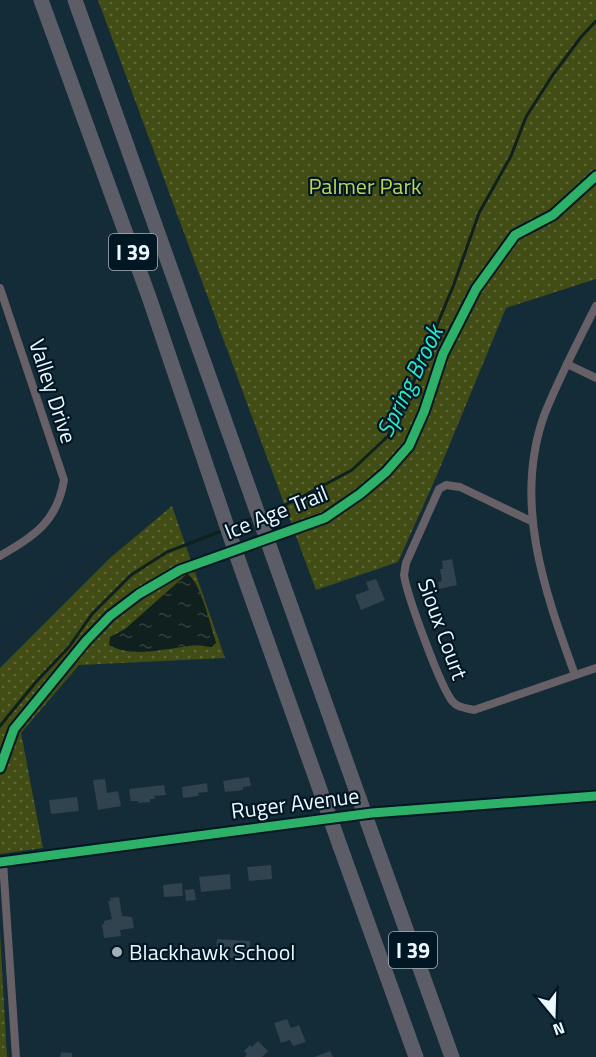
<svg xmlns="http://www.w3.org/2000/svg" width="596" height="1057" viewBox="0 0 596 1057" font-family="'Titillium Web',sans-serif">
<defs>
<pattern id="park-dots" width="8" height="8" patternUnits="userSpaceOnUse" patternTransform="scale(1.5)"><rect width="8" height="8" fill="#424d15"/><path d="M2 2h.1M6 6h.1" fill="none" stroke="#5d6738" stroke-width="1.8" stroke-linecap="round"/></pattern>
<pattern id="water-ripples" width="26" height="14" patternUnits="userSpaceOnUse" patternTransform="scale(1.5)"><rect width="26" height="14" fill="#0f201e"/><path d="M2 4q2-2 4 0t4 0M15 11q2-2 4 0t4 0" fill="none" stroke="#324140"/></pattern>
</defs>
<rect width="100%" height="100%" fill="#142b38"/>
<!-- park -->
<g fill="url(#park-dots)">
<path d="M98,0h498v279l-90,29 -69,167 -39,87 -82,28z"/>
<path d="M172,506l53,152 -146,7 -58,68 22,115 -43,6v-186l110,-110z"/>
<path d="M0,934l7,123h-7z"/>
</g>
<!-- water -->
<path fill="url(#water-ripples)" d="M187,574c13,6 23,50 28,65l1,4 -4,4c-7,0 -16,-3 -23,-1 -25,3 -57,12 -80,-1l1,-8 15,-8z"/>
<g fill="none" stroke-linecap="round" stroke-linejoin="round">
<!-- stream -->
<g stroke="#0f201e" stroke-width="3">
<path d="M264,514l32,-14 56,-30 36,-34 16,-31 50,-121 25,-71 32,-57 15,-39 26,-41 29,-39 15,-16"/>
<path d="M233,526l22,-9"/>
<path d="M0,726l35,-43 34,-36 23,-33 39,-39 36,-23 57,-22"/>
</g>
</g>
<!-- building -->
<g fill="#30434e">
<path d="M452,559l5,26 -18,4 -1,-7 4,-1 -2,-12h3l-1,-8z"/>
<path d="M376,579l9,21 -24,10 -6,-15 14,-5 -3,-8z"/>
<path d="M249,777l2,9 -8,1v3l-18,2 -2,-11z"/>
<path d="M105,779l2,14 11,-2 3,15 -23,4 -5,-30z"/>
<path d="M207,783l1,9 -10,1 1,3 -16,2 -1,-11z"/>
<path d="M164,785l2,10 -12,1 1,3h-5v3l-11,1 -1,-2h-7l-2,-12z"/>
<path d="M77,797l2,14 -28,3 -2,-14z"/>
<path d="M271,865l1,14 -23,2 -2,-14z"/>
<path d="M230,874l1,15 -30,3 -2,-15z"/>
<path d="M182,883l1,13 -19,1 -1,-12z"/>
<path d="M194,889l2,11 -10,1 -1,-11z"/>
<path d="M119,897l3,19 10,1 2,11 -14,2 1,6 -17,2 -2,-14h2v-3l8,-2 -4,-18h3l-1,-3z"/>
<path d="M217,939l33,2 -1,17h-19v-7h-14z"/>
<path d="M287,1019l4,9 8,-3 7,17 -13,4 -3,-6 -9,3 -7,-20z"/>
<path d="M258,1041l10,10 -6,6h-17l2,-3 -3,-3 6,-6 2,2z"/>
<path d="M330,1051l3,6h-19z"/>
<path d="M61,1052l11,1v4h-12z"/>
</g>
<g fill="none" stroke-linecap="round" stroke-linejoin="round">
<!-- street -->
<g stroke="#676066" stroke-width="8">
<path d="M0,288l64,192c-7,42 -29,55 -64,76"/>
<path d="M567,364l29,14"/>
<path d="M533,522l-73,-35 -14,-2 -7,4 -33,74 -2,12c3,20 37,114 49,127 5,6 14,6 21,8l122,-42"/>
<path d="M575,675c-30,-83 -63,-173 -30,-262 15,-37 33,-72 51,-107"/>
<path d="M3,862l13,195"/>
</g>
<!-- secondary -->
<path stroke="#676169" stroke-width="10" d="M0,862l372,-49 224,-17"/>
<!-- highway -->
<g stroke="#5c5d67" stroke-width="15">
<path d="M41,0l108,297 90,265 85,239"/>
<path d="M75,0l284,798"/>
<path d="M375,843l77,214"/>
<path d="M340,846l76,211"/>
</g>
<!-- highway-bridge -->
<g stroke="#5c5d67" stroke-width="15">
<path d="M359,798l16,45"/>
<path d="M324,801l16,45"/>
</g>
<defs>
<g id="cycleway">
<path d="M0,768l14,-39 72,-88 24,-25 29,-22 41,-24 145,-52 35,-24 26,-22 23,-26 15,-34 19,-58 33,-65 39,-54 38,-20 43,-39"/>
<path d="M0,862l372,-49 224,-17"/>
</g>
</defs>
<!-- cycleway casing -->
<use href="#cycleway" stroke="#021724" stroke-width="13"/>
<!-- cycleway -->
<use href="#cycleway" stroke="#2db169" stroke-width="9"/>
</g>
<!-- markers -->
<circle fill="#a0b0b9" stroke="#021724" stroke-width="2" cx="117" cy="952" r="6"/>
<g text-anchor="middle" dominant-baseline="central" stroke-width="4.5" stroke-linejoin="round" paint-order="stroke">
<!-- shield labels -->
<g fill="#021724" stroke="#a6b4bd" stroke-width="1.5">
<rect x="109" y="234" width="48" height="36" rx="4.5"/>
<rect x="389" y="932" width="48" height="36" rx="4.5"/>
</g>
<g font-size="21" font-weight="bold" fill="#ecf7fe">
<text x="133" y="252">I 39</text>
<text x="413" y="950">I 39</text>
</g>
<!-- park labels -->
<g font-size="22" fill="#bfd357" stroke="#021724">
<text x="365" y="186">Palmer Park</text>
</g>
<!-- street labels -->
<g font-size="22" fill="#ecf7fe" stroke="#021724">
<text transform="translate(53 391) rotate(72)">Valley Drive</text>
<text transform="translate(276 512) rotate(-22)">Ice Age Trail</text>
<text transform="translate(443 629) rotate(70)">Sioux Court</text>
<text transform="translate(295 803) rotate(-7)">Ruger Avenue</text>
</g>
<!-- poi labels -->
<g font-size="22" fill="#ecf7fe" stroke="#021724" text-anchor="start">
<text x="129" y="952">Blackhawk School</text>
</g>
<!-- water labels -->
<g font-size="24" font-style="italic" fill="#29ebca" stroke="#021724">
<text transform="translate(409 381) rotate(-64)">Spring Brook</text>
</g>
</g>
<!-- north arrow -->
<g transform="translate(554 1015) rotate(161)" stroke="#021724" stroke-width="4.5" paint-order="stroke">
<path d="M0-4.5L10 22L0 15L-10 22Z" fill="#ecf7fe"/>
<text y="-9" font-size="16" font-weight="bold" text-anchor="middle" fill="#ecf7fe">N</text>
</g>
</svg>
